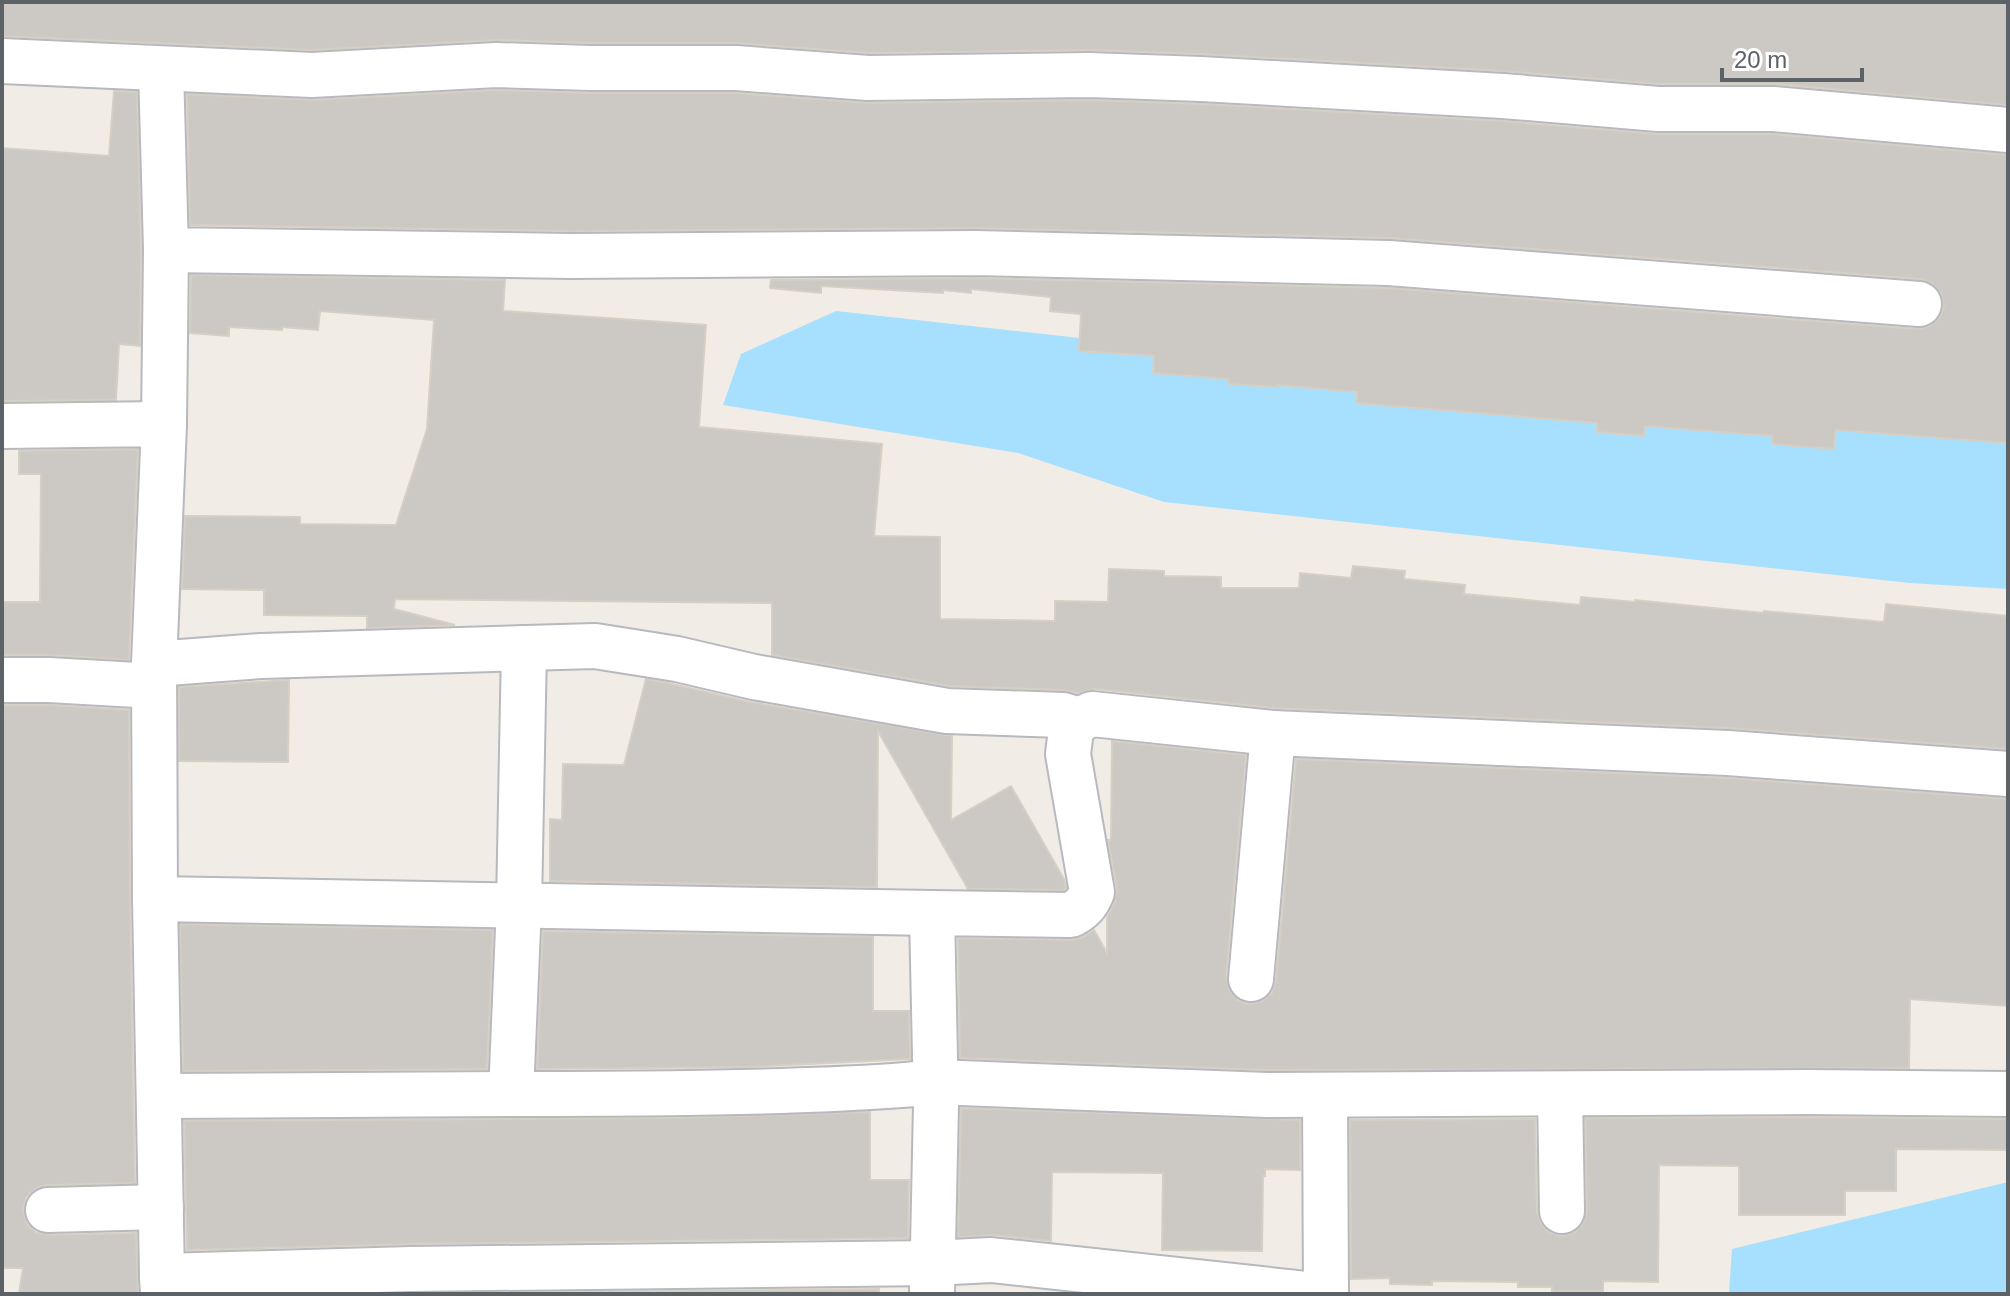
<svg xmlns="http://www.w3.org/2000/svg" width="2010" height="1296" viewBox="0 0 2010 1296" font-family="Arial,sans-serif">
<rect width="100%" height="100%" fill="#f1ede6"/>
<!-- water -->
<g fill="#a7dfff">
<path d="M836,311l1172,130v148l-98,-6 -746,-81 -146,-49 -295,-48 18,-51z"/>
<path d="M2008,1182v112h-279l3,-45z"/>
</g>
<!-- building -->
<g fill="#ccc8c3" stroke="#d6cfc3" stroke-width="2">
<path d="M2,2h2006v103l-232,-21h-117l-155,-13 -302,-17 -112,-4 -221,3 -133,-10h-145l-94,-3 -185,10 -310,-14z"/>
<path d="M496,90l95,3h144l133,10 221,-3 111,4 301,17 155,13h117l235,21v288l-172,-13 -2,19 -62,-5v-8l-127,-10 -1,10 -47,-4v-9l-241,-20 1,-11 -80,-7v2l-49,-3v-5l-75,-6 1,-17 -75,-5 2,-37 -31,-3 1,-14 -80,-8v4l-28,-3v3l-122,-7v7l-51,-5 1,-8 204,-2 413,10 529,41 13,-3 10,-9 4,-10 -3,-14 -9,-10 -11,-4 -531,-41 -414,-10 -405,3 -381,-6 -3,-131 126,6z"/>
<path d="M114,91l23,1 4,158 -1,96 -21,-2 -3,56 -114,1v-253l107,8z"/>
<path d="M191,275l314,5 -2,31 203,14 -7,102 183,17 -8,92 66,1v82l115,2v-20l53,1 1,-33 55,2v5l57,1v11h78l1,-15 51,5 2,-12 52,5 -1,8 61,6 -1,9 116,11 1,-8 54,5v-2l128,13 1,-2 120,11 2,-18 122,12v133l-279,-21 -454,-20 -180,-19 -18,4 -13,-3 -114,-4 -178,-31v-52l-377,-4 -1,10 61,16 -88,3v-12l-103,-1v-25l-82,-1 3,-73 115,1v7l96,1 31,-96 7,-109 -114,-9 -2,19 -36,-3v3l-53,-3v9l-39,-3z"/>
<path d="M138,449l-9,211 -79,-5h-48v-53h38l1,-128h-22v-23z"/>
<path d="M646,679l26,5 78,18 202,34 -1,84 60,-34 53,93 2,9 -2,2 -96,-1 -90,-158 -1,156 -327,-6v-62l12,1 1,-56 61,1z"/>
<path d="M289,680l-1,82 -109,-1v-74z"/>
<path d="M2,705h46l81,5 1,189 5,284 -88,2 -11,3 -10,9 -3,13 4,14 8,8 13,3 88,-2 2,61h-119l4,-26h-21z"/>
<path d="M1112,741l134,14 -20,222 3,13 8,10 11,4 14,-3 10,-8 4,-12 20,-222 431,19 281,21v207l-98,-7 -1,69 -642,2 -307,-12 -2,-120 113,2 12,-3 11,-7 13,23v-36l8,-15 2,-13 -9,-49h3z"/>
<path d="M180,924l313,6 -6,139 -304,2z"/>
<path d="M543,931l330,6v74h36l1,48 -162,8 -211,2z"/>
<path d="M961,1108l339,12v50l-35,-1v7h-2l-1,75 -100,-1 1,-77 -111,-1 -1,69 -58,-6 -35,2z"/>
<path d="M870,1112v68h39l-1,58 -498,6 -223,6 -3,-129 497,-3z"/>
<path d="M1808,1117l200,2v31l-112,-1v42h-51v24h-106v-49l-80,-1 -1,117 -55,-1v10h-51v-4h-34v-5l-86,-1v4l-42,-1v-6l-39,1 -1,-159 185,-1 2,93 4,12 8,8 13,4 13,-4 8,-8 4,-13 -2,-93z"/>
<path d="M879,1289v5h-467z"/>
</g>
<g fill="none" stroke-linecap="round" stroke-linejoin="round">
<defs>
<g id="minor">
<path d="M2,61l310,14 184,-10 95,3h145l132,10 221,-3 112,4 302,17 155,13h116l234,21"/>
<path d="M161,69l5,181 405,6 404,-3 414,10 530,41"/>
<path d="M164,424l2,-174"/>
<path d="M2,426l162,-2 -10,240 107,-8 334,-10 82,13 77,18 193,34 116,4 16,5"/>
<path d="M524,648l-5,257 -8,189c90,0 181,0 271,-3 51,-2 102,-3 153,-9l332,13 541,-3 200,2"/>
<path d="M154,664l1,235 7,377"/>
<path d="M2,680h47l105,6"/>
<path d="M155,899l777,14"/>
<path d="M1251,979l22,-246"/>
<path d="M1560,1094l2,117"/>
<path d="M1325,1095l1,199"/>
<path d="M159,1096l352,-2"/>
<path d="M48,1210l113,-3"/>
<path d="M163,1294l-1,-18 249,-7 522,-6 58,-3 316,34"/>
<path d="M932,1294l4,-189 -4,-192 139,2c11,-6 16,-11 21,-23l-24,-138 3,-24 8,-10 13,-6 181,19 455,20 280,21"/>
</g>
</defs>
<!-- minor casing -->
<use href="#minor" stroke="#b6b9bd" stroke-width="48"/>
<!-- minor -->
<use href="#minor" stroke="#fff" stroke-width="44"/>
</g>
<!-- border -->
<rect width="2010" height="1296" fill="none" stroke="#5d6267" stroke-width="8"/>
<!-- scale -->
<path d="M1722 68v12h140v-12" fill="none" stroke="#5d6267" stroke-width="4"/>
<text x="1734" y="68" font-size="24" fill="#5d6267" stroke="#ffffff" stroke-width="6" paint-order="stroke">20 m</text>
</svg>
